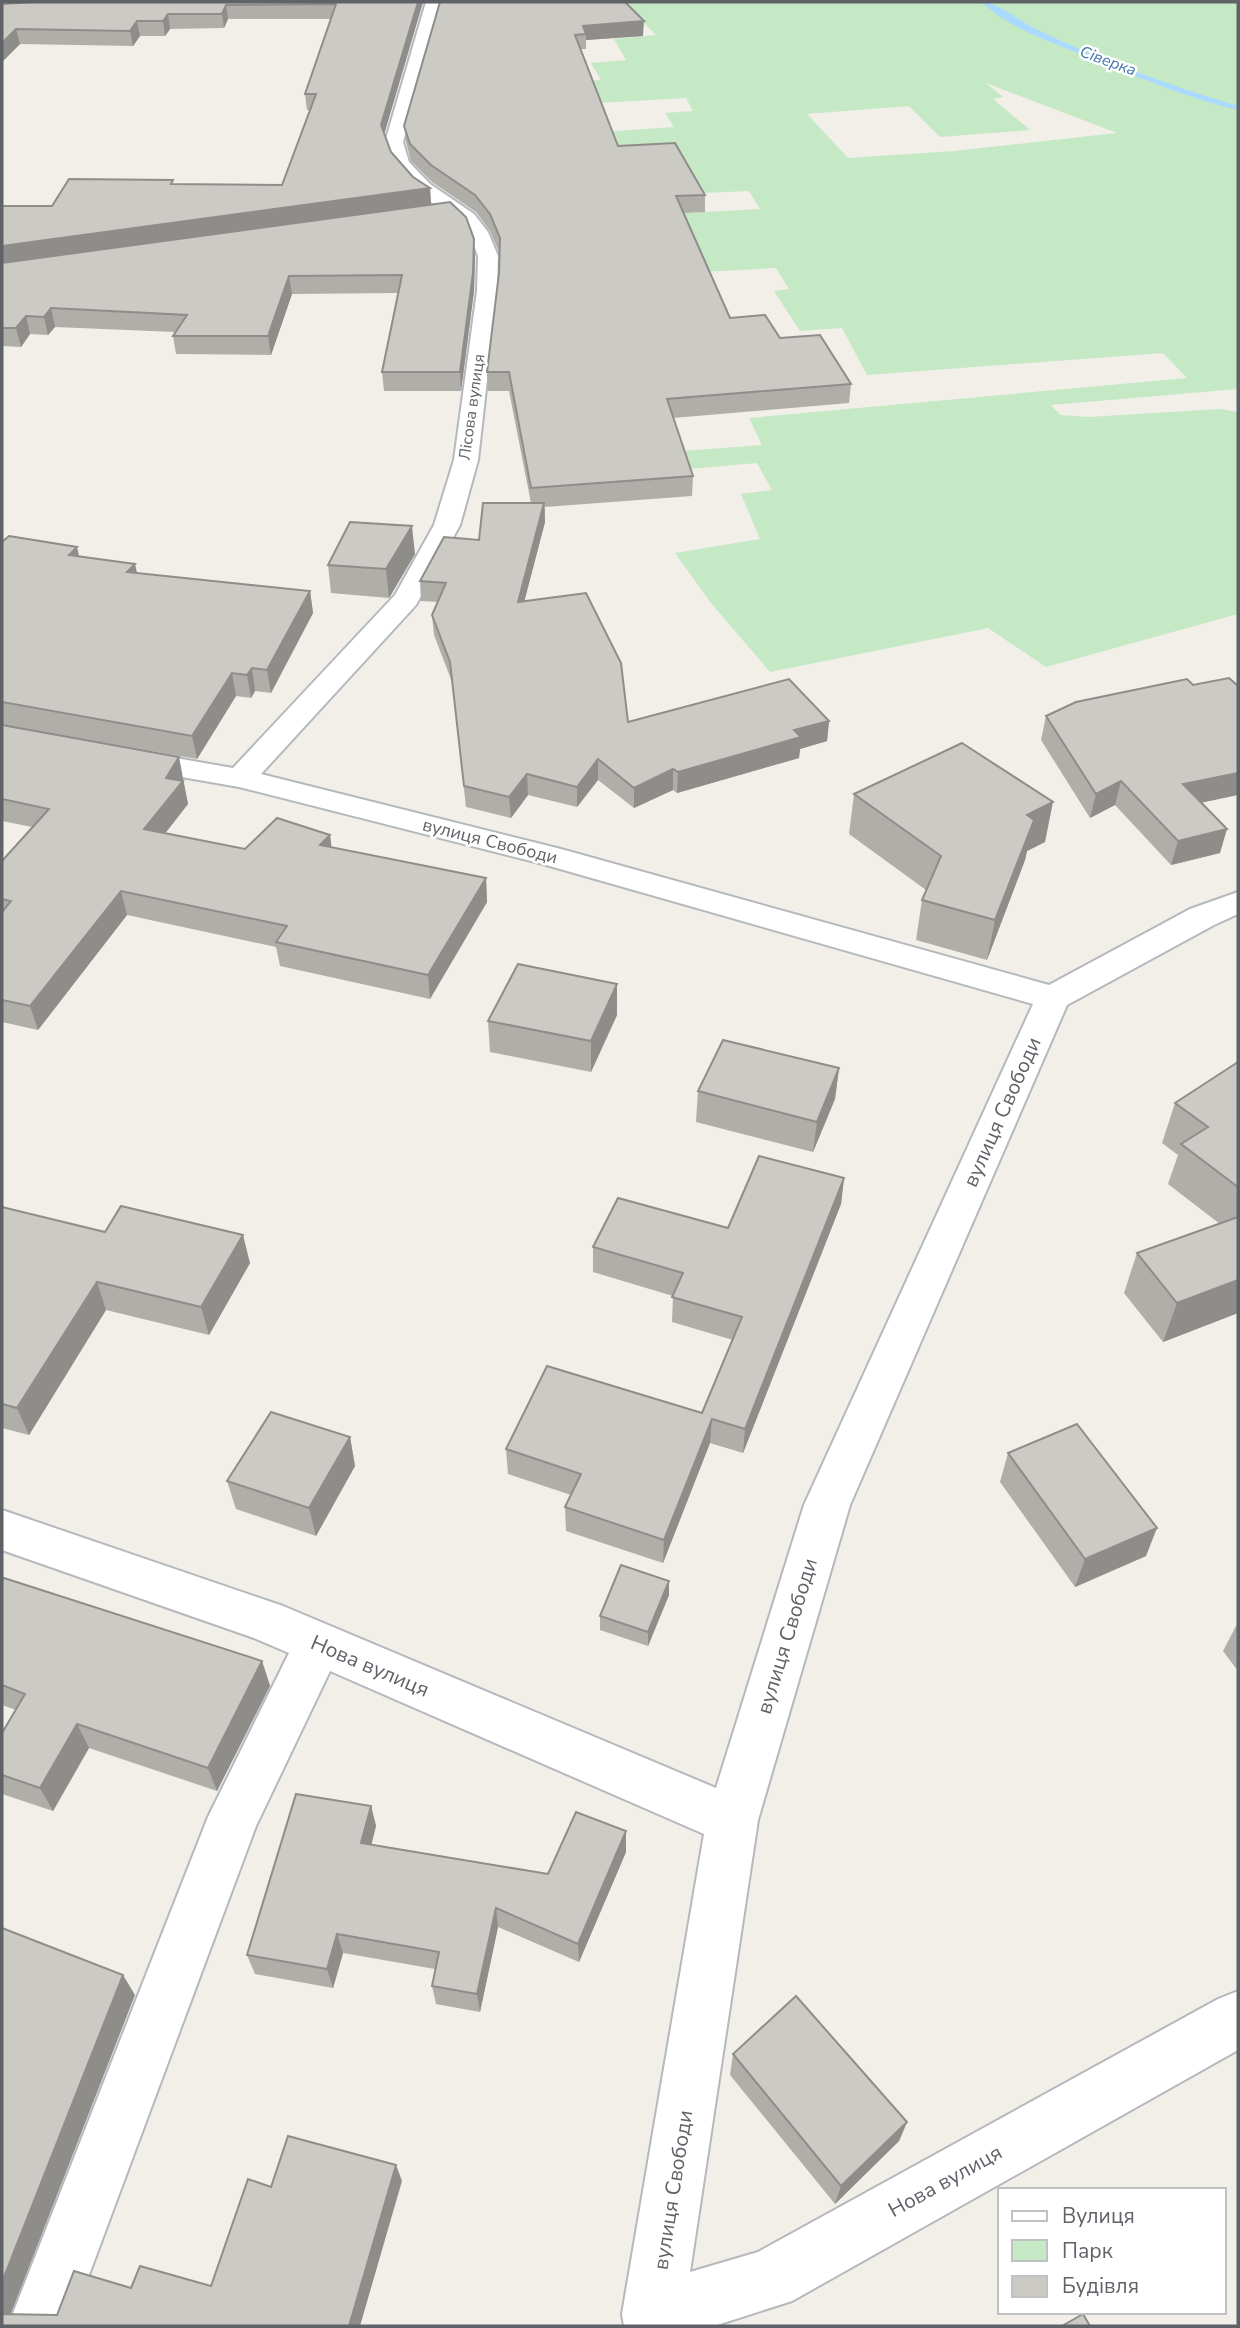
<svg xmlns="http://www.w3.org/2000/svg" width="1240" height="2328" viewBox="0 0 1240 2328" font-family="'Nunito Sans',sans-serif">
<rect width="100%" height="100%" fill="#f1efe8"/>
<!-- green -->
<path fill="#c5e8c5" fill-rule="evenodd" d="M568,2h670v387l-187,16 9,10 28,2 131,-8 19,3v202l-192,53 -58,-39 -218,44 -59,-69 -36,-50 85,-14 -19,-45 31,-4 -15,-27 -91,8 -8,-18 104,-8 -13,-27 438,-40 -24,-25 -296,22 -25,-47 -42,3 -26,-40 15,-2 -13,-21 -74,4 -94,-55 152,-8 -11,-18 -88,4 -65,-45 -9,-17 87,-6 -9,-14 28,-2 -7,-13 -107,6 -11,-22 33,-2 -10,-17 35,-3 -12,-21 42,-4 -28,-28zM986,83l131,50 -163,18 -106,7 -41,-44 102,-8 31,31 90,-7 -37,-31 10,-2z"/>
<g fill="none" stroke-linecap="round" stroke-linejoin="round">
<!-- stream -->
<path fill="#aadaff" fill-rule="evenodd" d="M982,2c16,0 37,19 52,26 65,32 135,57 204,78v4c-50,-12 -99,-32 -147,-52 -35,-14 -82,-29 -109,-56z"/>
<defs>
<path id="street" d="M426,2h16l-39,140 6,20 21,22 44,30 14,18 10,24 -1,35 -19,169 -18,65 -44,80 -155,169 300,75 488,136 141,-76 48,-17v22l-24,11 -147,80 -217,500 -92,315 -68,452 68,-20 460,-253 20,-8v59l-446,251 -78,25h-90l-2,-12 82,-480 -374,-163 -74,155 -186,500h-62l200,-509 81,-164 -35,-15 -252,-88v-40l281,96 433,182 88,-283 229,-501 -494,-141 -300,-76 -109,-19 -11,-3 -4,-6 4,-6 11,-3 103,18 162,-173 39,-70 20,-65 23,-169 1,-35 -9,-23 -9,-11 -44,-30 -22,-25 -9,-25z"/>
</defs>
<!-- street casing -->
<use href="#street" stroke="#b5b8bc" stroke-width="4"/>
<!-- street -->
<use href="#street" fill="#fff" fill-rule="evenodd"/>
</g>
<!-- wall -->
<g fill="#afaea9">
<path d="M2,2h421l-39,133 7,17 22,25 17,11 1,16 44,52 -1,35 -13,100h-77l-2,-19 16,-79 -106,1 -21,61 -95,-1 -3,-18 2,-4 -120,-5 -7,8 -18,-1 -9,13 -19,-1v-140h50l121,-22 109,1 28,-75h-3l-2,-16 26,-75h-103l-4,9 -54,1 -5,7h-25l-7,10 -113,-2 -18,18z"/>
<path d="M440,2l203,34 -57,4v9h-5l37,97 87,49v17l-21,1 46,105 50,20 71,46 -2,19 -176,15 20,58 -1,20 -147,11v15l-21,79 104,121 201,-1 -2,20 -27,8 -1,9 -122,35 -4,-3 -39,18 -36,-28 -21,27 -49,-12 -17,23 -45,-11 -14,-125 -18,-47 -2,-20 6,-13 -17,-1 -1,-20 111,-78 -22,-112h-21l-1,-19 12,-99v-21l-9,-21 -14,-19 -44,-30 -21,-21 -5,-19 -2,-16z"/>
<path d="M2,542l77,14 58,17 173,18 3,22 -42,80 -16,-2 -4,7 -15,-2 -39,63 -195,-34z"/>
<path d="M415,554l-26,44 -58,-5 -3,-28z"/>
<path d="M1046,716l156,87 18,50 -49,12 -56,-60 -25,13 -49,-78z"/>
<path d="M2,725l182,55 -1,1 5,23 -23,29 80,16 85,-14 1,12 155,31 1,24 -57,97 -150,-33 -4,-19 -149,-32 -89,115 -36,-8v-161l30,-34 -30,-6z"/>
<path d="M854,794l191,48 -18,9 -2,9 -38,100 -71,-20 6,-40 4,-10 -77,-56z"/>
<path d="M617,1015l-26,57 -101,-20 -2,-31z"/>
<path d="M1238,1062v251l-75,29 -39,-49 13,-40 83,-29 -52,-40 10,-29 -16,-12 13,-40z"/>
<path d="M839,1068l-4,31 -22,53 -117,-30 2,-31z"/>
<path d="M844,1178l-3,26 -98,249 -33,-10 -47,120 -97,-32 -1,-24 6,-12 -63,-21 -2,-25 196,-36 31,-73 -61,-18 1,-26 -80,-24v-25l135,-19z"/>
<path d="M2,1207l103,25 145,31 -41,72 -103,-25 -77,125 -27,-7z"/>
<path d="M350,1437l5,29 -39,70 -80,-27 -9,-28z"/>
<path d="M1008,1453l138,103 -71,31 -75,-105z"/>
<path d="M2,1581l260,80 8,25 -53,105 -128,-43 -36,63 -51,-17v-61l14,-23 -14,-5z"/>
<path d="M669,1595l-21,51 -48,-16v-14z"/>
<path d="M1238,1623v48l-15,-20 14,-27z"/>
<path d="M371,1806l5,20 -5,18 177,30 78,-22 -47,110 -81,-35 -18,85 -44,-8 -4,-18 3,-17 -92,-16 -10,35 -78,-14 -8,-19z"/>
<path d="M733,2054l174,68 -8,19 -64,63 -105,-129z"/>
</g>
<!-- shaded-wall -->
<g fill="#8f8d8a">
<path d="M2,2h34l-34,2z"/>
<path d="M418,2h5l-41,139 -1,-16z"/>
<path d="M226,5l2,14 -4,9 -2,-14z"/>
<path d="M168,14l2,15 -5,7 -2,-15z"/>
<path d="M137,21l3,15 -7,10 -3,-15z"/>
<path d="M644,21l-1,15 -57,4v-6l-3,-8z"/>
<path d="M16,29l4,15 -18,18v-19z"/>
<path d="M430,188l1,17 -429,59v-18z"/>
<path d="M474,239l1,17 -1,35 -13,100 -1,-19z"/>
<path d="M289,276l3,18 -21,61 -3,-19z"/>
<path d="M51,308l4,19 -7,8 -4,-18z"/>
<path d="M26,316l4,18 -9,13 -5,-19z"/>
<path d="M544,503l1,19 -26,100 -1,-20z"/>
<path d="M412,526l3,28 -26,44 -3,-29z"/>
<path d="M77,547l5,22 -13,-14z"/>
<path d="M135,564l5,22 -13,-14z"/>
<path d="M310,591l3,22 -42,80 -4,-23z"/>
<path d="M252,668l3,23 -4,7 -4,-23z"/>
<path d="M232,673l4,23 -39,63 -5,-23z"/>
<path d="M829,721l-2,20 -27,8 -1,9 -122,35 1,-21 116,-42z"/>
<path d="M179,757l9,47 -38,49 -6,-24 22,-51z"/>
<path d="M598,759v21l-21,27v-20z"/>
<path d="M673,769v21l-39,18v-20z"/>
<path d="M1238,773v22l-61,13 6,-24z"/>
<path d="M527,774l1,21 -17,23 -2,-21z"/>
<path d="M1121,781l-6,24 -25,13 6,-24z"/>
<path d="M1053,802l-8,40 -18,9 -2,9 -38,100 8,-40 32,-105z"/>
<path d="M1227,829l-7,24 -49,12 7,-24z"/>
<path d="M330,835l3,24 -13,-14z"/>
<path d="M486,878l1,24 -57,97 -2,-24z"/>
<path d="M121,891l6,24 -89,115 -8,-24z"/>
<path d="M617,984v31l-26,57v-31z"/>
<path d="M839,1068l-4,31 -22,53 4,-30z"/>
<path d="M844,1178l-3,26 -98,249 2,-24z"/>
<path d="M243,1235l7,28 -41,72 -8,-28z"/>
<path d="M1238,1280v33l-75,29 14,-39z"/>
<path d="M97,1282l9,28 -77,125 -12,-27z"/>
<path d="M712,1419l-2,24 -47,120 1,-23z"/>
<path d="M350,1437l5,29 -39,70 -7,-28z"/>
<path d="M1157,1528l-11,28 -71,31 10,-28z"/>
<path d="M669,1581v14l-21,51v-14z"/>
<path d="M262,1661l8,25 -53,105 -9,-23z"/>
<path d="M77,1724l12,24 -36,63 -13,-23z"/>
<path d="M371,1806l5,20 -9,37 -6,-20z"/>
<path d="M626,1831v21l-47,110 -1,-18z"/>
<path d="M496,1908l2,19 -18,85 -3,-18z"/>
<path d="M337,1934l6,19 -10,35 -6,-19z"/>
<path d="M123,1975l12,20 -129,331 -4,-2v-42z"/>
<path d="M907,2122l-8,19 -64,63 6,-18z"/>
<path d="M396,2165l6,16 -42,145h-11z"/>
</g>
<!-- building -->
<g fill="#cccac5" stroke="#8f8d8a" stroke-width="2">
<path d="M34,2h384l-37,123 10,27 22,25 17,11 -428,58v-40h50l17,-27 104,1 -2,4 111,1 34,-91h-11l31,-90 -110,1 -4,9h-54l-5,7h-26l-7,10 -114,-2 -14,14v-39z"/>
<path d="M440,2h185l19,19 -61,5 3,8 -11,1 43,111 57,-3 30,52 -29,1 54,122 35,-3 15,23 40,-3 31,49 -184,15 26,77 -162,12 -22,-116h-22l12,-99 1,-35 -10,-24 -15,-19 -44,-30 -21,-21 -6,-18z"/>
<path d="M450,202l16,15 8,22 -1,34 -13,99h-78l20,-97 -113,1 -21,60h-95l14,-21 -136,-7 -7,9 -18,-1 -10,12h-14v-65z"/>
<path d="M483,503h61l-26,99 68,-9 35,70 7,59 161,-43 40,42 -35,9 7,7 -123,35 -5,-3 -39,19 -36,-29 -21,28 -50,-13 -18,23 -45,-11 -14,-124 -18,-47 14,-32 -26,-2 24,-44 35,3z"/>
<path d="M350,522l62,4 -26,43 -58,-4z"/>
<path d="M9,536l68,11 -8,8 66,9 -8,8 183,19 -43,79 -15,-2 -5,7 -15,-2 -40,63 -190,-34v-160z"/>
<path d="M1229,678l9,8v87l-55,11 44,45 -49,12 -57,-60 -25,13 -50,-78 30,-14 111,-23 6,6z"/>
<path d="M2,725l177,32 -13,21 17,3 -39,48 101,20 32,-31 53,17 -10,10 166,33 -58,97 -152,-33 11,-16 -166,-35 -91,115 -28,-6v-88l9,-11 -9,-2v-38l47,-52 -47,-10z"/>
<path d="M962,743l91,59 -26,13 7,5 -39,100 -73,-20 19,-44 -87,-62z"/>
<path d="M518,964l99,20 -26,57 -103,-20z"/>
<path d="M723,1040l116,28 -22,54 -119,-31z"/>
<path d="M1238,1062v125l-57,-43 27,-17 -33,-24z"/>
<path d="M759,1156l85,22 -99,251 -33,-10 -48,121 -99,-33 16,-33 -75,-25 41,-83 155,47 40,-96 -70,-20 11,-24 -90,-26 25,-49 110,30z"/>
<path d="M121,1206l122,29 -42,72 -104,-25 -80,126 -15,-4v-197l103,25z"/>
<path d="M1238,1217v63l-61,23 -40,-50z"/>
<path d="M271,1412l79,25 -41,71 -82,-27z"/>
<path d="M1077,1424l80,104 -72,31 -77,-106z"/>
<path d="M621,1565l48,16 -21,51 -48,-16z"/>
<path d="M4,1578l258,83 -54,107 -131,-44 -37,64 -38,-13v-42l23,-39 -23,-9v-104z"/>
<path d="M296,1794l75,12 -10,37 187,31 28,-62 50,19 -48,113 -82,-36 -19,86 -45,-8 7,-34 -102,-18 -10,35 -80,-14z"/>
<path d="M2,1928l121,47 -121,307z"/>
<path d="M796,1996l111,126 -66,64 -108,-132z"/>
<path d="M288,2136l108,29 -47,161h-347v-12l55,1 17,-44 57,17 9,-22 71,20 37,-107 23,8z"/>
<path d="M1083,2314l7,12h-28z"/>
</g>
<g text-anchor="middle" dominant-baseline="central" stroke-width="5" stroke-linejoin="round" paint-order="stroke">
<!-- far-water labels -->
<g font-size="16" font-style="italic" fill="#4174aa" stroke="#fff">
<text transform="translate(1108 61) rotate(20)">Сіверка</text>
</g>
<!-- far-street labels -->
<g font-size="16" fill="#5f6368" stroke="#fff">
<text transform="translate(472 407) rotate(-82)">Лісова вулиця</text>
</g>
<!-- street labels -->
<g font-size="18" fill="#5f6368" stroke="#fff">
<text transform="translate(490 841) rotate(14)">вулиця Свободи</text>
</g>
<!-- near-street labels -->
<g font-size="21" fill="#5f6368" stroke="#fff">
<text transform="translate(1002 1112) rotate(-66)">вулиця Свободи</text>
<text transform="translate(787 1636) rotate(-73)">вулиця Свободи</text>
<text transform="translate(370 1666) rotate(23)">Нова вулиця</text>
<text transform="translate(945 2181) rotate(-29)">Нова вулиця</text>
<text transform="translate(673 2190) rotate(-81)">вулиця Свободи</text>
</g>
</g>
<!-- border -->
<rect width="1240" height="2328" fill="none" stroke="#5f6368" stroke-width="7"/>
<!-- legend -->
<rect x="998" y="2188" width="228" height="126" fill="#ffffff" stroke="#bfc1c3" stroke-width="2"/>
<rect x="1012" y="2211" width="35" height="10" fill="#ffffff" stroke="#bfc1c3" stroke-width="2"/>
<text x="1062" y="2223" font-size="21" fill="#5f6368">Вулиця</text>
<rect x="1012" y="2240" width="35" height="21" fill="#c5e8c5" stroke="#bfc1c3" stroke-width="2"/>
<text x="1062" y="2258" font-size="21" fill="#5f6368">Парк</text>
<rect x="1012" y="2276" width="35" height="21" fill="#cccac5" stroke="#bfc1c3" stroke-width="2"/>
<text x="1062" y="2293" font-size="21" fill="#5f6368">Будівля</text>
</svg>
